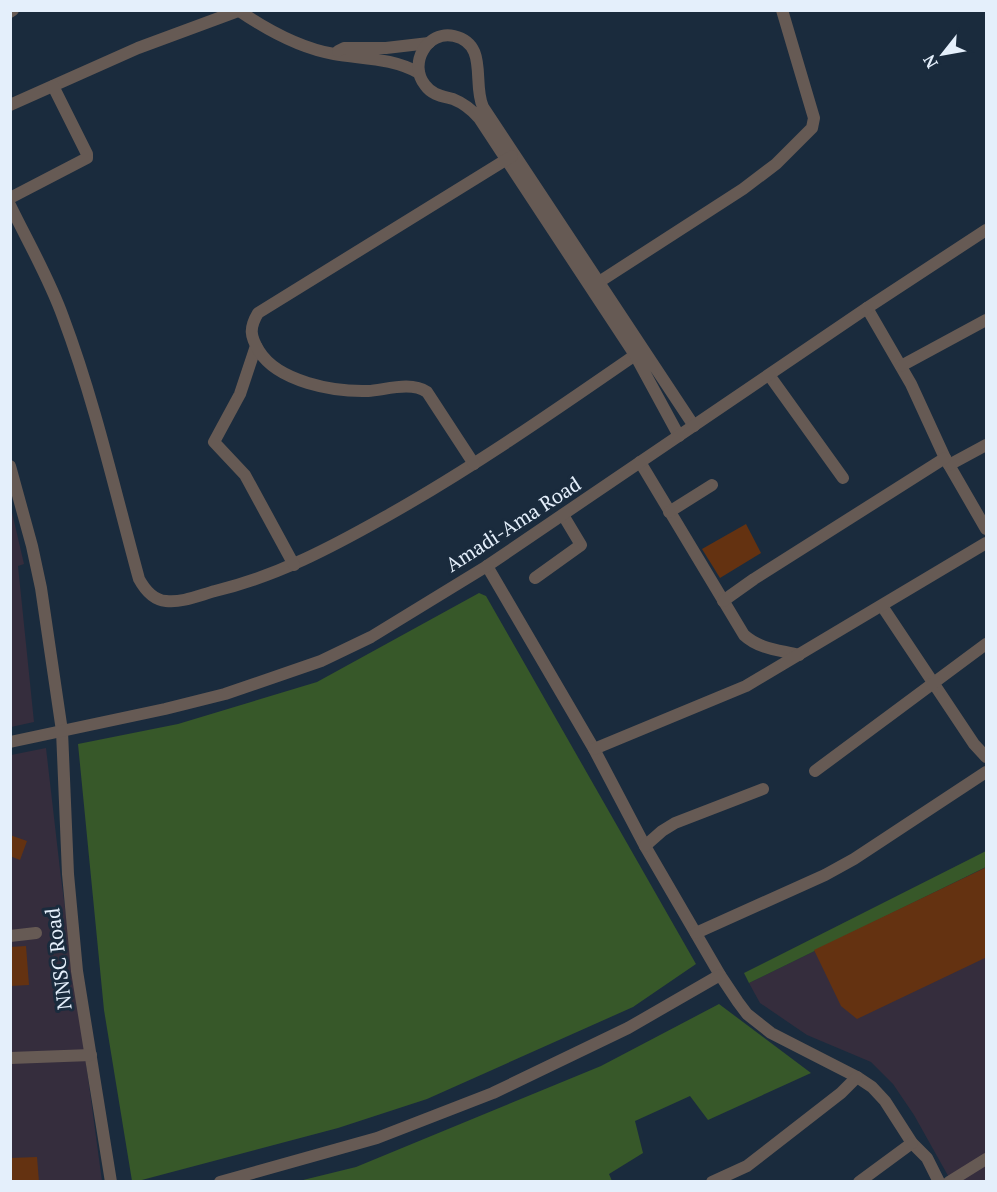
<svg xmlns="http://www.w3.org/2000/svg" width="997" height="1192" viewBox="0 0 997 1192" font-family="'PT Serif',serif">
<rect width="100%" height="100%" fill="#1a2b3d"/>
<!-- industrial -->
<g fill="#352d3d">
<path d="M11,508l13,56 -6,2 16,156 -23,5z"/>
<path d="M46,748l15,130 41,303 -91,1v-427z"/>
<path d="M986,867v314h-35l-37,-66 -21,-31 -22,-22 -64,-27 -47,-32 -11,-20z"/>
</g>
<!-- green -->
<g fill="#375829">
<path d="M479,593l7,3 210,368 -63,43 -206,92 -89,29 -200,53h-6l-28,-171 -26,-266 100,-20 139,-42z"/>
<path d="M986,851v16l-237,116 -5,-10z"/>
<path d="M719,1004l92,69 -103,47 -18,-24 -55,25 8,32 -34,21 3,7h-313l57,-14 245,-101z"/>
</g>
<!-- building -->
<g fill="#643211">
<path d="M746,524l15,29 -41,25 -18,-29z"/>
<path d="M10,835l17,6 -7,19 -10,-4z"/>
<path d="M987,867v90l-130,62 -16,-13 -27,-56z"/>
<path d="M26,946l3,39 -19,1v-39z"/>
<path d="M37,1157l2,25h-29v-24z"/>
</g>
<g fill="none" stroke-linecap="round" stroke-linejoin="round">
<!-- minor -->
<g stroke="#665a54" stroke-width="12">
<path d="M238,10c29,20 61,38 96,44 29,5 59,4 85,19"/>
<path d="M10,12l3,-2"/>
<path d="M338,51l6,-3h42l43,-5"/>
<path d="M10,105l128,-57 100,-37"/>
<path d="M10,198l77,-40v-4l-34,-68"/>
<path d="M10,205c18,37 39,73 53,112 32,85 52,174 76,262 6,11 14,21 27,22 16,2 34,-6 49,-10 62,-15 115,-43 170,-74 89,-50 172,-108 256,-166"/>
<path d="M599,282l144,-93 33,-25 36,-36 2,-10 -32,-108"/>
<path d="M867,308l44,76 34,74 41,71"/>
<path d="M256,346l-16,48 -26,48 31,33 49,90"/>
<path d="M901,366l85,-46"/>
<path d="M769,375l74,103"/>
<path d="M679,436l-44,-81 -156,-237c-7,-8 -16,-15 -26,-19 -11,-3 -21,-4 -28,-14 -17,-21 2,-55 29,-49 35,8 18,48 29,71l211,319"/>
<path d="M640,462l104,173c15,14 36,15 55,20"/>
<path d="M474,464l-47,-72c-16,-11 -42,-2 -59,-1 -34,1 -90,-9 -109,-40 -9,-15 -10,-23 -1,-38l254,-157"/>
<path d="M949,465l37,-20"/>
<path d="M10,466l22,80 9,42 21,143 6,143 9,97 34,211"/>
<path d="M669,512l43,-27"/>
<path d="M487,566l107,183 51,97 75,129 18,27 9,12 24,19 86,44 15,10 13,14 27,42 15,15 12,24"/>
<path d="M535,578l46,-33 -18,-30"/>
<path d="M723,601l31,-22 191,-121"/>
<path d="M882,606l92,138 12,13"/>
<path d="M10,742l155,-33 60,-15 96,-33 50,-24 116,-71 380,-258 119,-78"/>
<path d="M594,749l152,-63 240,-143"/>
<path d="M815,771l171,-127"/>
<path d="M645,846l17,-15 13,-8 88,-34"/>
<path d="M696,933l129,-58 29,-16 132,-87"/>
<path d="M10,936l26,-3"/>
<path d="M10,1058l81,-3"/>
<path d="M220,1182l157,-44 116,-45 135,-65 92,-53"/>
<path d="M712,1182l35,-16 94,-73 16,-16"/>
<path d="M859,1182l53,-39"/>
<path d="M949,1182l37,-23"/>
</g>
</g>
<g text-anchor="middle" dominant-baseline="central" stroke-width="6" stroke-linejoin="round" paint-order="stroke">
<!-- street labels -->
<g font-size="20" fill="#e4effb" stroke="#1a2b3d">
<text transform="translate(513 524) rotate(-33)">Amadi-Ama Road</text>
<text transform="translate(58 959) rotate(-97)">NNSC Road</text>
</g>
</g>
<!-- border -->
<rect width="997" height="1192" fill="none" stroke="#e4effb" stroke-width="24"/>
<!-- north arrow -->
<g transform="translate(943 54) rotate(239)" stroke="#1a2b3d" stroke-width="4.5" paint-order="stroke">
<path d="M0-4.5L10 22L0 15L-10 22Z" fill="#e4effb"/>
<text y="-9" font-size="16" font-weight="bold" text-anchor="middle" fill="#e4effb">N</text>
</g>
</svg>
